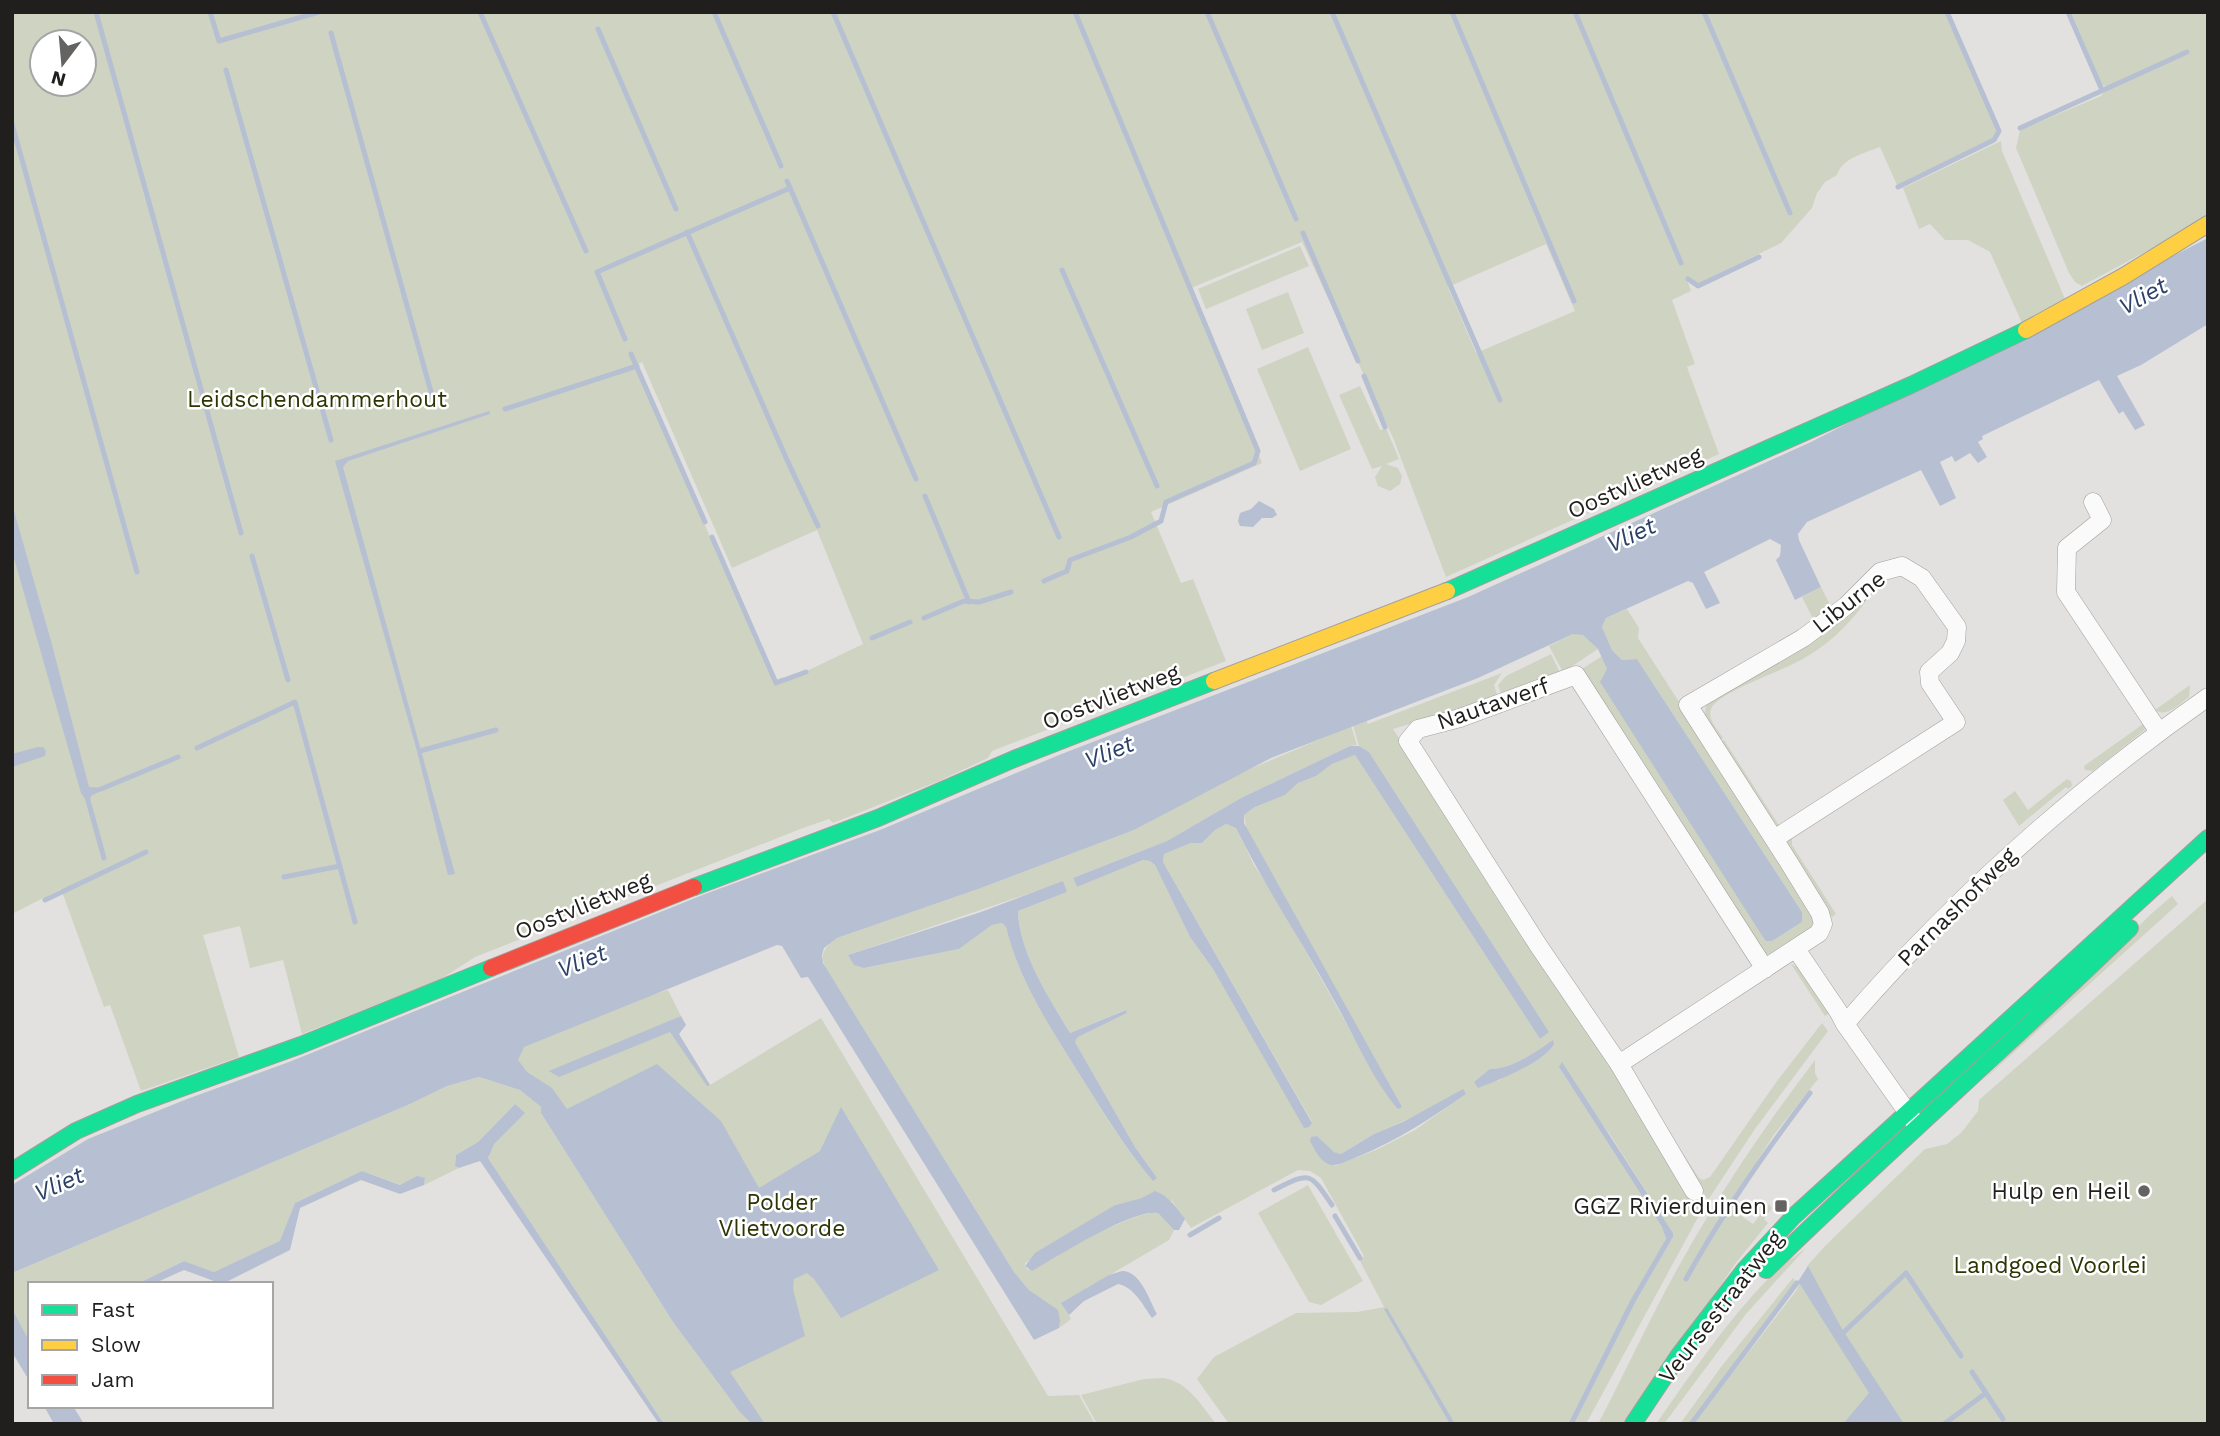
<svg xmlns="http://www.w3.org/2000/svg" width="2220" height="1436" viewBox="0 0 2220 1436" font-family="'Work Sans',sans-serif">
<rect width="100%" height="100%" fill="#e3e1df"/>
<!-- green -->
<g fill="#cfd3c2" fill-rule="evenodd">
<path d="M12,12h1690l88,204 1,-5 -86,-199h240l52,118 -5,9 -95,46 -17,-38c-15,6 -38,11 -43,28l-12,7 -8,11 -5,15 -31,35 -83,41 -12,-7 5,14 -19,9 23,64 -8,3 32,87 -273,123 -52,-137 -92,-198 -111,46 71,175 -111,49 30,71 12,-4 33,82 -234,90 -4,7 -49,23 -106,42 -4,-4 -26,9 -328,129 -34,22 -139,55 -19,-74 -33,8 -10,-42 -37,9 36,122 -98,34 -31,-86 -6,2 -43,-118 -49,25zM42,42h42v42h-42zM1546,244l29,67 -99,42 -28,-66zM642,362l90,206 85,-38 46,114 -77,37 -3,-4 -10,4 -138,-316z"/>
<path d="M2071,12h137v206l-126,68 -7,-4 -6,-9 -53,-125 4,-18 81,-34 7,-9 -6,-2z"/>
<path d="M2001,141l1,10 63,148 -43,24 -32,-71 -22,-12h-23l-15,-16 -11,5 -16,-41z"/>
<path d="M1300,246l9,20 -103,43 -8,-20z"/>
<path d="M1288,292l16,41 -42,17 -16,-41z"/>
<path d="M1308,347l43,102 -51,22 -43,-102z"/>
<path d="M1360,386l20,44 6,-2 13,31 -13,5 12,4 4,8 -2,8 -10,7 -12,-5 -3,-9 7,-11 -10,3 -33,-74z"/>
<path d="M1821,587l10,20 -17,14 -12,-24z"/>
<path d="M1869,592l2,2c-21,31 -46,55 -80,71 -16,8 -75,29 -80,44 -4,10 7,21 12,29l-5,3 -14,-25 3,-14z"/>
<path d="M1627,609l12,19 -1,10 176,274 2,13 -46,30 -5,-1 -183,-280v-5l20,-13 5,13 165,272 30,-19v-10l-165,-253 -15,1 -10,-10 -10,-23 4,-9z"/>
<path d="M1573,634h10l15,15 -35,23 -14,-26z"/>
<path d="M1551,654l9,19 -58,24 -4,-12 8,-9z"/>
<path d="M1502,673l-8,12 4,13 -105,31 309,481 -116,214h-12l62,-123 37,-64v-4l-64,-100 -50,-66 103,160 4,13 -47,83 -51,101h-339l-32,-45 17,-22 82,-44 61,-1 27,-5 -24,-46 4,-5 -43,-78 -11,-7 -12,-1 -107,58 -19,-27 -30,-3 -27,7 -90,58v3l3,4c23,-12 109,-61 130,-57l16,17 -5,10 -107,63 9,16 -12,9c4,-22 -18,-26 -30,-38 -5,-6 -10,-12 -15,-18l-172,-278c-13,-22 -33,-38 -5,-56l144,-50 153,-58 102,-55 115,-49 6,19 -7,1 -109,52 -74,43 -94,37 4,9 66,-27 7,1 5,4 35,72 23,32 91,158 8,-5 -149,-260 1,-8 27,-11h11l13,-13 11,-6 10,4 18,37 21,32 80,142 46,68 -154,-275 -3,-17 11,-8 30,-12 13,-12 18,-7 16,-12 23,-9 185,284 8,-8 -179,-279 -10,-6 -6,-21 13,-5 2,4zM1063,882l4,10 -49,19c2,43 30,85 52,122l55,-23 2,3 -49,24 -3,5 60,105 21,30 -3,3c-29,-32 -50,-68 -73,-105 -29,-46 -61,-94 -74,-148l-4,-4 -10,2 -33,24 -94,19 -17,-13zM1553,1040l-55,41 -8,-12c21,1 46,-17 63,-29zM1466,1094l-51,36 -37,19 -43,17 -18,-30 17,16 7,2 33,-20z"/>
<path d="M2190,685l-1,12c-10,7 -22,21 -34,13z"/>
<path d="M2146,722l1,6 -54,43 -8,-1 -1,-4z"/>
<path d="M1724,740l56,87 -6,-2 -54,-82z"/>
<path d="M2067,779l4,2 1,5 -4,3 -2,-2 -47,39 -16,-26 12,-9 13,19z"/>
<path d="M1792,836v9l44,69 -4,3 -44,-67v-9z"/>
<path d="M2172,896l6,8 -199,180 172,-170z"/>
<path d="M2208,899v525h-515l103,-133 12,-26 17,-19 100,-97 22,-5 14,-11 17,-22 1,-11z"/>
<path d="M1791,964l7,3 33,45 -6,4z"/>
<path d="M668,990l13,26 -11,5 40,64 111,-67 227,378 31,-1 16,29h-431l-176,-266 1,-5 26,-49 -37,38 -22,13 -1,11 4,2 -35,17 1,-7 -24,7 -39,-14 -67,32 -14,38 -67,31 -30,-11 -47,23h-107v58l-18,-33v-36l398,-169 37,-18 32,-9 41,13 21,17v6l132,209 66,89 -190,-309 -26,-19 -19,-44z"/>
<path d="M1822,1023l6,8 -73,98 -47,71 -32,-48 4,-3 19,29 4,2 7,-3 67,-96z"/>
<path d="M1815,1060v13l3,6 -45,57 -45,71 25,17 16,-20 3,4 -8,11 4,4 -33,41 -108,160h-29c29,-55 55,-113 86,-167 39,-69 83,-134 131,-197z"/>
<path d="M1308,1185l55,96 -42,24 -12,-3 -51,-89z"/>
<path d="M1806,1248l-60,66 -82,110h-8c35,-50 70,-102 112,-145 11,-12 25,-21 38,-31z"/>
<path d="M1793,1278l3,4 -108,142h-8l41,-57z"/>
<path d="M1164,1378c24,4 38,28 52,46h-119l-16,-29 63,-16z"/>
</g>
<!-- water -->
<g fill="#b6c0d2">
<path d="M2208,238v86l-67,41 -24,11 28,49 -10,5 -12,-19 -4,3 -20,-34 -117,56 1,3 -5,3 9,15 -9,6 -8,-10 -15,9 -3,-6 -12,6 16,36 -16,8 -19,-36 -114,52 -9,12 1,6 22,47 -26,13 -19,-40 4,-4 1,-11 -11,-6 -66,33 16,31 -14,6 -13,-26 -5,-2 -82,37 -4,9 10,23 10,10 15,-1 165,253v10l-30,19h-6l-3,-4 -163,-255 7,-13 -9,-20 -15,-14 -10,-1 -95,44 -207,80 -137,72 -153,58 -144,50 -13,10 -2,7 1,8 191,309 15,18 29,20 2,11 -1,7 -25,12 -226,-363 -7,1 -19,-32 -5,-1 -253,102 -6,13 9,12 25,16 15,21 90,-45 64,57 38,67 61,-37 21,-44 98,163 -98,48 -27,-39 -7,-6 -13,6 -1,10 12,47 -75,36 35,52h-13l-13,-13 -66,-89 -132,-209v-6l-21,-17 -41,-13 -32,9 -37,18 -398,169v-88l76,-46 99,-40 102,-37 416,-168 175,-64 179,-75 409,-158 343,-155z"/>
<path d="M489,411l1,3 -142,47 -5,6 112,407 -7,1 -31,-124 -82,-290z"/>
<path d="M1259,501l15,8 3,6 -5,3h-10l-9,9 -13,-1 -2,-5 2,-8 11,-4z"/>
<path d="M12,504l39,137 38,146 17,1 -15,8 -2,8 -8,-11 -69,-242z"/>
<path d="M1350,746h9l10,6 180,280 -9,7 -185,-284 -23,9 -16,12 -18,7 -13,12 -30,12 -11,8v8l158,284 -4,2c-25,-28 -44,-74 -63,-107 -32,-59 -70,-115 -99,-174l-10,-4 -11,6 -13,13h-11l-27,11 -1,8 149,261 -3,4 -5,1 -91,-159 -23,-32 -35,-72 -5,-4 -7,-1 -66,27 -4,-9 94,-37 74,-43z"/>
<path d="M38,747h5l3,4 -1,5 -33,11v-13z"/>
<path d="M1063,881l4,11 -49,19c1,41 31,87 52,122l56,-23 1,3 -49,24 -3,5 60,105 22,31 -4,3c-28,-33 -50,-69 -73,-106 -29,-46 -61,-94 -74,-148l-4,-4 -10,2 -33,24 -95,19 -10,-3 -6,-10 130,-42z"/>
<path d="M681,1016l5,9 -7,9 31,51 -3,1 -37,-54 -111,45 -10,-6z"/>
<path d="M1553,1040l1,4c-11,19 -55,36 -76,44l-4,-6 16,-13c21,1 47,-18 63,-29z"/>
<path d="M1562,1062l111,171v4l-37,64 -62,123h-6l62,-123 36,-62 -4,-12 -103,-160z"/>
<path d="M1463,1089l3,5c-36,25 -68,46 -109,63 -8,3 -18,9 -26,8 -11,-3 -16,-15 -21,-24l1,-4 6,-1 17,16 7,2 33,-20 31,-13z"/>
<path d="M515,1104l10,9 -31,31 -6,14 176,266h-5l-179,-263 -21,7 -4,-2 1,-11 22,-13z"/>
<path d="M362,1171l38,14 17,-9 8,2 -1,7 -24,9 -39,-14 -61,28 -10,42 -68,34 -38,-14 -31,14h-16l47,-23 30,11 66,-31 15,-38z"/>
<path d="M1155,1191c14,5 21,16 30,28l-6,11h-5l-16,-17c-24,-5 -102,44 -126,58l-7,-5 10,-13 80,-48 27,-7z"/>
<path d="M1808,1266l34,63 62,95h-61l26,-31 -69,-109 -3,-1z"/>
<path d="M1122,1271c19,0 27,29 35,43l-5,4c-9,-13 -18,-31 -34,-34l-34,17 -15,14 -8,-12 48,-28z"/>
<path d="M1387,1308l68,116h-5l-66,-115z"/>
<path d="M12,1309l18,33v40l-18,-30z"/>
<path d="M44,1406h29l11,18h-30z"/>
</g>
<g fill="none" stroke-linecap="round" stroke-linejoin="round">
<!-- stream -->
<g stroke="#b6c0d2" stroke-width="5">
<path d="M96,12l145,521"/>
<path d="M210,12l9,29 100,-29"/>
<path d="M480,12l106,239"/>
<path d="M714,12l67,154"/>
<path d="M833,12l226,525"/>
<path d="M1207,12l89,207"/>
<path d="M1332,12l168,388"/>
<path d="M1452,12l122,289"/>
<path d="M1575,12l106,251"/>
<path d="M1704,12l86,201"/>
<path d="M2068,12l34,78"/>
<path d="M598,29l78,180"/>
<path d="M331,33l102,366"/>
<path d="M226,70l105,370"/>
<path d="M12,124l125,448"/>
<path d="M2020,128l167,-76"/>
<path d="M787,181l129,298"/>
<path d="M1898,187l96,-47 5,-9 -52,-119"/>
<path d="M687,232l100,228 31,66"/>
<path d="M1303,233l55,128"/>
<path d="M1062,270l95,216"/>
<path d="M1688,279l10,7 61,-29"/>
<path d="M625,339l-28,-67 193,-84"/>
<path d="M631,354l74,168"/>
<path d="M1364,376l21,51"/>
<path d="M505,409l132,-43"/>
<path d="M925,496l44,106"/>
<path d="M712,537l64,146 30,-11"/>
<path d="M252,556l36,124"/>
<path d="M1044,581l23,-10 3,-11 61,-23 30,-16 5,-19 88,-39 4,-12 -183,-439"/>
<path d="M924,618l40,-17 15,1 32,-10"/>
<path d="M872,638l38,-16"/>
<path d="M197,748l98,-46 60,220"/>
<path d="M420,751l76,-21"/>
<path d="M101,789l77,-32"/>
<path d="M87,797l17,61"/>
<path d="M284,877l56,-11"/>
<path d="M45,900l101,-48"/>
<path d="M1274,1190c36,-18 35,-19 58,15"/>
<path d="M1335,1216l25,42"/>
<path d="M1190,1235l29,-17"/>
<path d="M1686,1279c36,-65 79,-127 124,-186"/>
<path d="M1844,1332l62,-59 55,83"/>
<path d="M1972,1372l31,47"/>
<path d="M1691,1424l106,-141"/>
<path d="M1944,1424l42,-31"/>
</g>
<defs>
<g id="street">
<path d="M2093,502l9,18 -35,28 -1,44 93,140"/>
<path d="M1796,949l42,62 7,13 68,96"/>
<path d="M1765,969l-189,-294 -116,43 -42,11 -10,12 130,204 81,119 200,-131 4,-9 -3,-11 -32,-52 -100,-156 115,-67 43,-32 34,-34 22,-6 20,12 35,49 -1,14 -6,12 -21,19 1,11 26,39 -182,117"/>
<path d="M1845,1024c107,-124 229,-233 363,-327"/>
<path d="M1619,1064l75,127"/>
</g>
<g id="fast">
<path d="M1447,591l464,-206 115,-55"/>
<path d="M694,887l184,-69 136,-59 200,-78"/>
<path d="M12,1171l64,-40 61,-27 164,-59 190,-77"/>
<path d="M1766,1270c119,-117 245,-226 364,-342"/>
<path d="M1633,1424l46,-69 66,-86 49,-53 414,-378"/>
</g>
<g id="slow">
<path d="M2026,330l98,-54 84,-52"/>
<path d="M1214,681l233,-90"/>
</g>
<path id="jam" d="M491,968l203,-81"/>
</defs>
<!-- street casing -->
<use href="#street" stroke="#a1a09e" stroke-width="19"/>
<!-- fast casing -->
<use href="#fast" stroke="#a1a09e" stroke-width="18"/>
<!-- slow casing -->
<use href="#slow" stroke="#a1a09e" stroke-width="18"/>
<!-- jam casing -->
<use href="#jam" stroke="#a1a09e" stroke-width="18"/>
<!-- street -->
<use href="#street" stroke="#fbfafa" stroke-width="18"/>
<!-- fast -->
<use href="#fast" stroke="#16e098" stroke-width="16"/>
<!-- slow -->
<use href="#slow" stroke="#ffcf43" stroke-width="16"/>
<!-- jam -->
<use href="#jam" stroke="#f24e42" stroke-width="16"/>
</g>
<!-- markers -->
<g fill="#646361" stroke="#fff" stroke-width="2.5">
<circle cx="2144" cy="1191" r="7"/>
<rect x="1774" y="1199" width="14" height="14" rx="3.5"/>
</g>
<g text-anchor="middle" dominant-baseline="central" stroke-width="5" stroke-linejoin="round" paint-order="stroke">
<!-- park labels -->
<g font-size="23" fill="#2d3502" stroke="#fff">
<text x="317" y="399">Leidschendammerhout</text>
<text x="782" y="1202">Polder<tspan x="782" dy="26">Vlietvoorde</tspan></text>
<text x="2050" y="1265">Landgoed Voorlei</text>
</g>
<!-- street labels -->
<g font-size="23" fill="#201f1d" stroke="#fff">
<text transform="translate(1635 483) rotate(-24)">Oostvlietweg</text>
<text transform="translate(1849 602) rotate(-38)">Liburne</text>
<text transform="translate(1111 697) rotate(-21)">Oostvlietweg</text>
<text transform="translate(1493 704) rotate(-19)">Nautawerf</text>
<text transform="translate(583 906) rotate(-22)">Oostvlietweg</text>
<text transform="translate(1957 907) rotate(-45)">Parnashofweg</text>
<text transform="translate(1721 1307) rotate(-52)">Veursestraatweg</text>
</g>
<!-- poi labels -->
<g font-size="23" fill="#201f1d" stroke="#fff" text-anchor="end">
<text x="2130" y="1191">Hulp en Heil</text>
<text x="1767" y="1206">GGZ Rivierduinen</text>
</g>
<!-- water labels -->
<g font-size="24" font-style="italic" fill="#2c4168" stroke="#fff">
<text transform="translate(2143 296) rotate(-29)">Vliet</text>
<text transform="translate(1631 535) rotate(-25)">Vliet</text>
<text transform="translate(1109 752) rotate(-22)">Vliet</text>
<text transform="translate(582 961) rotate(-22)">Vliet</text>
<text transform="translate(59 1184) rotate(-24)">Vliet</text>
</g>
</g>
<!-- border -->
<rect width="2220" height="1436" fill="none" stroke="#201f1d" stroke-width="28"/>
<!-- legend -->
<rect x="28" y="1282" width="245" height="126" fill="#ffffff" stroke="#a6a5a5" stroke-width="2"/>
<rect x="42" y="1305" width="35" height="10" fill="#16e098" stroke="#a6a5a5" stroke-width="2"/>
<text x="91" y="1317" font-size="21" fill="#201f1d">Fast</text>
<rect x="42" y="1340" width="35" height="10" fill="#ffcf43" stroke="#a6a5a5" stroke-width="2"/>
<text x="91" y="1352" font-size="21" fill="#201f1d">Slow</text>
<rect x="42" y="1375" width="35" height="10" fill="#f24e42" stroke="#a6a5a5" stroke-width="2"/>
<text x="91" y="1387" font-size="21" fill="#201f1d">Jam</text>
<!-- north arrow -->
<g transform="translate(63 63) rotate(196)"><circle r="33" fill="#ffffff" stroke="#a6a5a5" stroke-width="2"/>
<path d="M0-5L12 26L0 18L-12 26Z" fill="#646361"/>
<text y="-10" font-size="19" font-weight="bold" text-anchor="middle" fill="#201f1d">N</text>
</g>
</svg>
